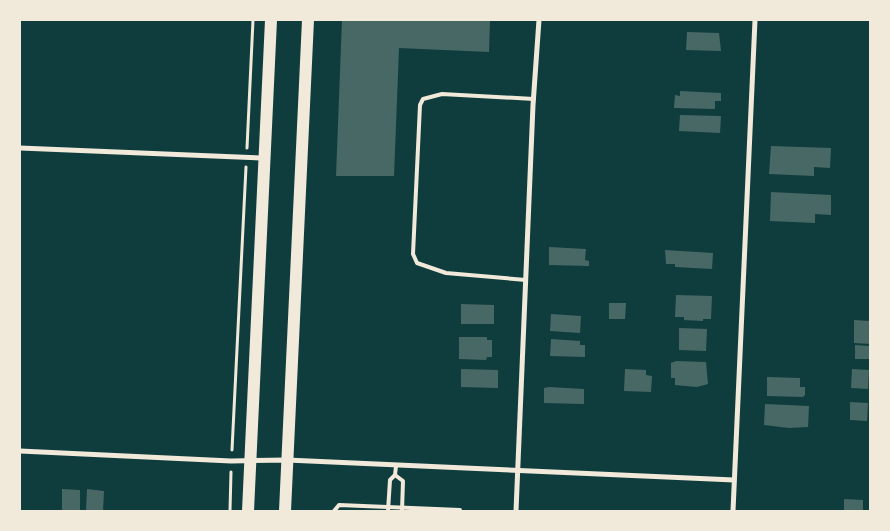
<svg xmlns="http://www.w3.org/2000/svg" width="890" height="531" viewBox="0 0 890 531" font-family="Poppins,sans-serif">
<rect width="100%" height="100%" fill="#0f3d3e"/>
<!-- building -->
<g fill="#486865">
<path d="M342,20h148l-1,32 -90,-4 -5,128h-58z"/>
<path d="M687,32l32,1 2,18 -35,-1z"/>
<path d="M680,91l41,2v8h-6v8l-41,-1 1,-13 5,1z"/>
<path d="M680,115l41,1 -1,17 -41,-2z"/>
<path d="M771,146l60,2 -1,20 -16,-1v9l-45,-2z"/>
<path d="M771,192l60,3v20l-16,-1v9l-45,-2z"/>
<path d="M549,247l37,2 -1,11 4,1v5l-40,-1z"/>
<path d="M665,250l48,3 -1,16 -37,-2v-3h-9z"/>
<path d="M676,295l36,1 -1,23h-8v2l-19,-1v-3h-9z"/>
<path d="M609,303h17l-1,16h-16z"/>
<path d="M461,304l33,1v19h-33z"/>
<path d="M551,314l30,2 -1,17 -30,-2z"/>
<path d="M854,320l16,1v23l-16,-1z"/>
<path d="M679,328l28,1 -1,22 -27,-1z"/>
<path d="M459,337h28v3h5v17h-5l-1,3 -27,-1z"/>
<path d="M551,339l29,2v4h5v12l-35,-1z"/>
<path d="M855,345l14,1v13h-14z"/>
<path d="M676,361l30,1 2,22 -11,3 -22,-2v-7h-4v-15z"/>
<path d="M461,369l37,1v18l-37,-1z"/>
<path d="M625,369l21,1v5l6,1 -1,16 -27,-1z"/>
<path d="M852,369l17,1 -1,19 -17,-1z"/>
<path d="M767,377l33,1v9h5v8l-2,2 -36,-1z"/>
<path d="M549,387l35,2v15l-40,-1v-15z"/>
<path d="M850,402l18,1 -1,18 -17,-1z"/>
<path d="M765,404l44,2 -1,21 -19,1 -25,-3z"/>
<path d="M62,489l18,1v21h-18z"/>
<path d="M87,489l17,2 -1,20h-17z"/>
<path d="M844,499l19,1v11h-19z"/>
</g>
<g fill="none" stroke-linecap="round" stroke-linejoin="round">
<!-- path -->
<g stroke="#f1e9da" stroke-width="3">
<path d="M247,148l6,-128"/>
<path d="M232,450l14,-283"/>
<path d="M230,511l1,-39"/>
</g>
<!-- service -->
<g stroke="#f1e9da" stroke-width="4">
<path d="M526,280l-80,-7 -29,-10 -4,-9 7,-149 3,-6 19,-5 92,5"/>
<path d="M395,475l8,6 -1,30"/>
<path d="M334,511l5,-6 121,5"/>
<path d="M388,511l2,-31 5,-5 1,-9"/>
</g>
<!-- minor -->
<g stroke="#f1e9da" stroke-width="5">
<path d="M20,148l243,10"/>
<path d="M20,451l211,10 56,-1 447,20"/>
<path d="M516,511l17,-406 6,-85"/>
<path d="M733,511l22,-491"/>
</g>
<!-- primary -->
<g stroke="#f1e9da" stroke-width="12">
<path d="M248,511l23,-491"/>
<path d="M285,511l23,-491"/>
</g>
</g>
<!-- border -->
<rect width="890" height="531" fill="none" stroke="#f1e9da" stroke-width="42"/>
</svg>
